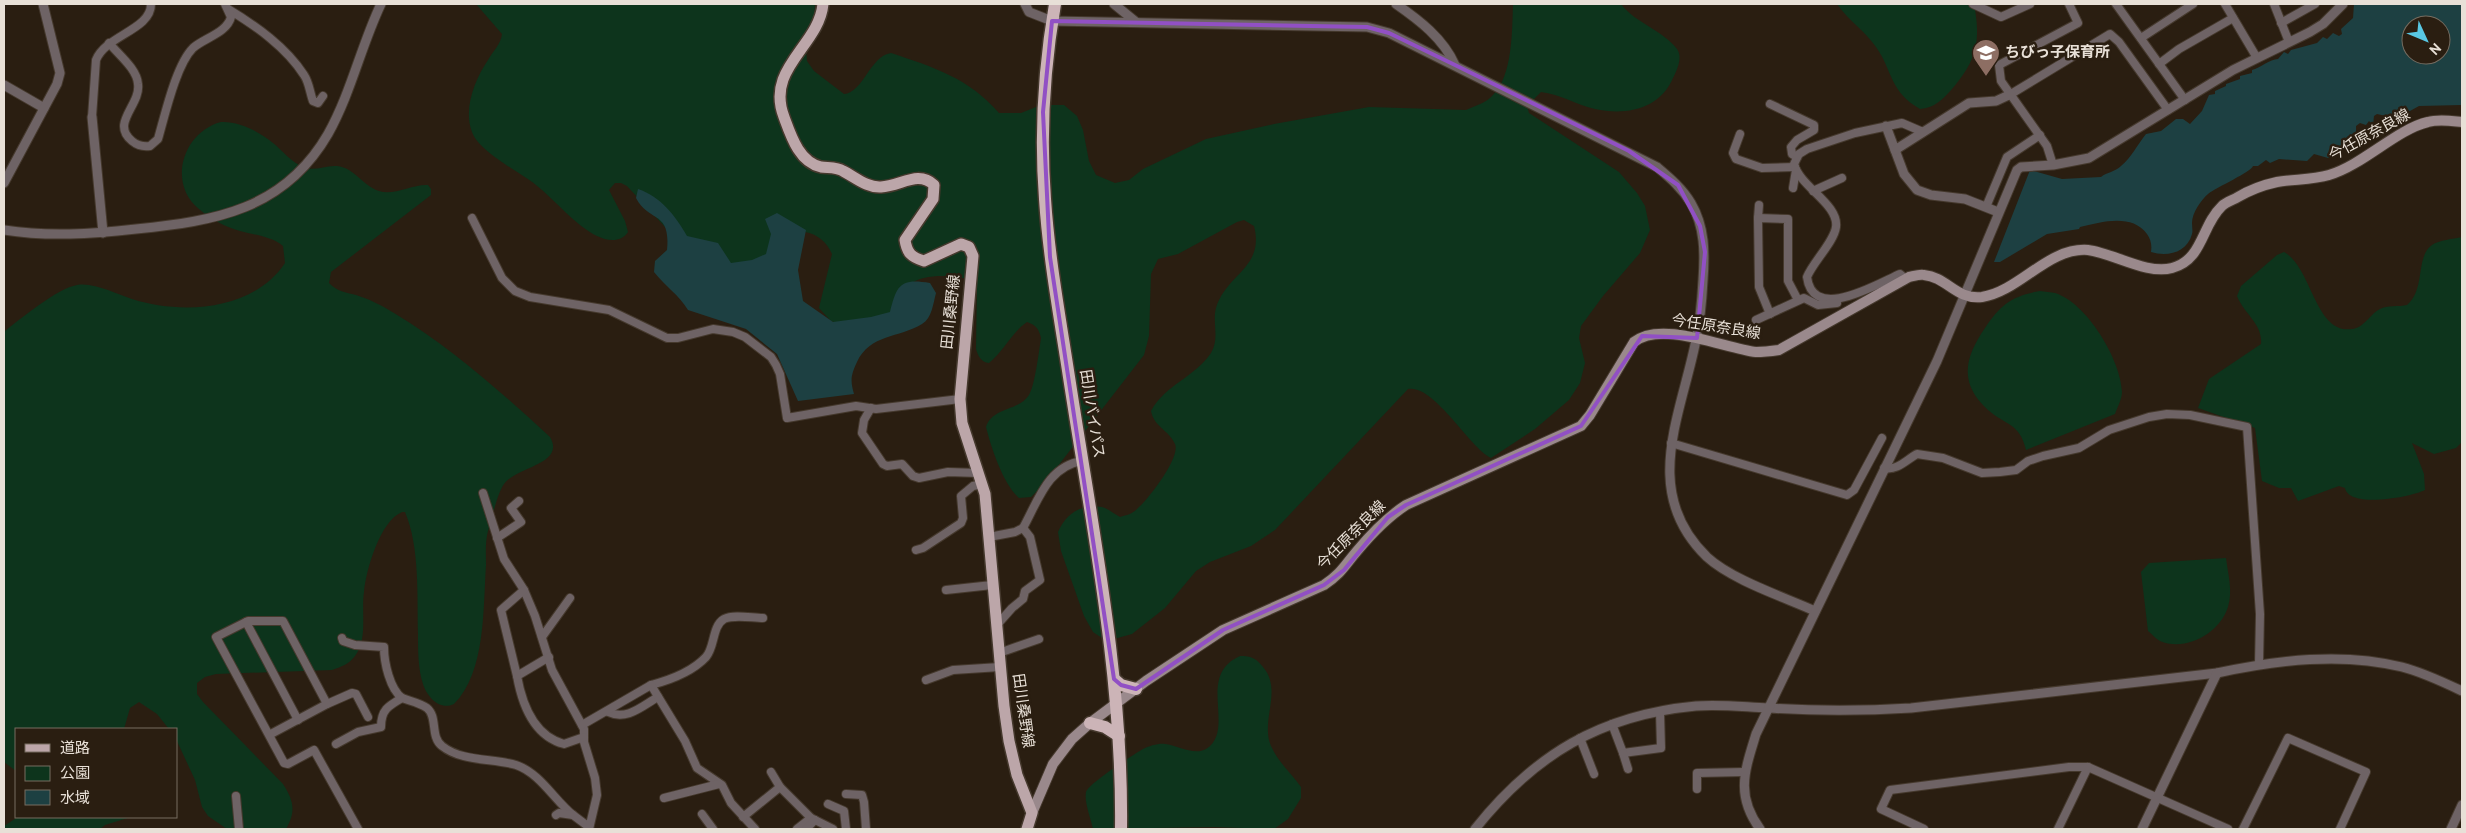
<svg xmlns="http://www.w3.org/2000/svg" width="2466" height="833" viewBox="0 0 2466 833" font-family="Overpass,'Noto Sans JP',sans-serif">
<rect width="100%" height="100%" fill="#2a1e11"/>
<!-- green -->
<g fill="#0d341c">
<path d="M476,4h339l-1,20 -8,25 1,12 7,10 30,23c19,-1 26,-38 47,-41 42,14 78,25 108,60h22l20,-8h23l13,11 6,14 6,31 7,14 19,8 14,-3 14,-11 63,-30 68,-15 95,-17 97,3c9,-4 20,-7 27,-15 20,-20 19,-65 20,-91h108c14,19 42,26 56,45 6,8 0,21 -4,29 -13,31 -47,38 -78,31 -18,-4 -35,-15 -54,-17l-14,14 2,7 90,59 18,21 8,13 5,24 -10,23 -37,43 -22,30 -2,12 6,25 -5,20 -11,17 -34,29 -44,29c-23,-12 -57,-74 -83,-69l-133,141 -24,16 -41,16 -14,9 -31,37 -33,26 -18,5 -12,-1 -9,-6 -9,-16 -23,-65 -3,-19c8,-19 25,-29 44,-25 7,2 12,7 18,10 7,-2 12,-3 17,-8 11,-9 44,-52 38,-65 -6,-14 -21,-17 -24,-33 14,-26 44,-34 60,-58 9,-15 1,-30 5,-45 10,-34 49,-40 38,-82l-10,-6 -7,2 -59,32 -20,5 -7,15 -2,62 -5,19 -100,129 -13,13 -12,1c-16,-14 -28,-51 -33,-71 6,-20 33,-16 43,-32 6,-10 10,-44 12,-57 -2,-9 -5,-13 -14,-16 -15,10 -23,29 -38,41 -8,-1 -11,-7 -13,-14l1,-65c-11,-10 -55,-11 -66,0 -9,9 -12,23 -21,32 -6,7 -18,12 -26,17l-33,-12 -12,-13 13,-54c-5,-12 -15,-20 -27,-22l-11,14 -58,20 -70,-38 -39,-42 -6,-3h-6l-6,7 16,31 3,11c-7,11 -21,9 -31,4 -21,-10 -42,-36 -61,-51 -16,-13 -57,-33 -64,-53 -9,-23 3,-53 16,-72 5,-9 13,-16 14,-26z"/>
<path d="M1837,4h137c7,37 3,56 -22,85 -10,11 -18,19 -32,20 -31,-18 -27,-38 -44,-62 -11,-16 -28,-27 -39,-43z"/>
<path d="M221,122c18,-1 39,10 52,21 10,8 18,19 30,24 11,5 22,-2 34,-1 18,2 26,20 42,25 15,5 33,-7 49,-6l3,4v6l-100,77 -2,11c9,9 16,9 27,12 13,4 27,11 38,18 58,35 107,79 156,124 16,27 -34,30 -46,47 -7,10 -12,35 -16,47 -3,11 -2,24 -2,34 -3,43 0,107 -32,139 -14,7 -27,-7 -31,-20 -5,-15 -5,-34 -5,-50 -1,-37 2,-87 -13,-122h-3c-22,9 -36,58 -38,80 -3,19 4,48 -9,64 -6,8 -14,11 -23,14l-116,4 -11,3 -8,6v11l6,8 80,82c11,17 13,28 3,45h-59l-19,-13 -6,-9 -7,-27 -19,-41v-10h-7l-12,-15 -18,-12 -9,6 -6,21h-108v42l-12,-9v-430c16,-13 54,-44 73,-47 17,-3 39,9 55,14 50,16 121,12 153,-36l-2,-17c-12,-10 -29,-11 -43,-15 -15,-4 -29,-12 -41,-22 -32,-26 -16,-77 22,-87z"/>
<path d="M2462,237v205l-6,6 -22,6 -22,-11 12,31 1,16c-14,7 -76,19 -80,-2l-6,-2 -41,15 -7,-13h-12l-17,-7 -7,-53 -57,-20 11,-29 52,-35c2,-20 -17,-30 -24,-48l4,-10 36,-31 7,-3c28,15 31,83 68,77 12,-1 18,-15 28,-20 7,-4 19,-2 27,-4 19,-16 8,-48 25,-60 7,-5 21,-6 30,-8z"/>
<path d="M2040,291c5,1 11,1 15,2 32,10 66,67 67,99 0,7 -5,16 -7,22l-89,36c-6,-27 -21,-25 -38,-40 -30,-27 -23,-53 -3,-82 16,-24 27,-32 55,-37z"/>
<path d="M2226,558c2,16 7,33 2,49 -8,26 -42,45 -68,34 -4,-2 -8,-7 -12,-10l-7,-59 8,-9z"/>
<path d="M1240,656c11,0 16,2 23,11 20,23 -3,54 8,79 7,16 20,27 30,41v11l-13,21 -14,10 -60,-2 -121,2c-2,-10 -9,-27 -7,-37 2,-8 48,-38 57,-43 6,-3 16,-6 22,-5 12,1 29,12 41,5 31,-20 -11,-73 34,-93z"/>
<path d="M18,817h113l-26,8 -5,4h-96v-3z"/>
</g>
<!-- water -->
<g fill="#1d4042" fill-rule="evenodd">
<path d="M2354,4h108v101l-43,1 -29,16 -4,-6 -9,-2 -3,2 -1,9 -4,-4 -3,4 -6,-2 -4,3v7l-5,4 2,4 -25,17 -14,-4 -7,7 -28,-2 -9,4 -4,-3 -8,6h-5c-2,6 -36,21 -45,28 -7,6 -16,19 -16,29 0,4 1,8 0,11 -5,19 -25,23 -41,18 1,-7 0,-12 -4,-18 -15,-21 -46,-12 -67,-7l-1,2 -32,5 -47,28h-6l36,-92 32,9 39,-2c6,-5 14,-5 20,-11 11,-9 16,-21 25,-32l15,-3 15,-12h7l7,5 12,-13 7,-16 6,-1v-3l11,-5v-2l14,-5v-3l12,-3v-3c8,-2 18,-11 26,-11l6,-7 4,2 3,-4 26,-7 6,-6 4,2 6,-6 6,3 3,-2 -1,-5 12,-11zM2411,25h30v30h-30z"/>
<path d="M638,189c23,8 37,26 49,47l31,7 13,20 21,-3 14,-6 5,-20 -6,-15 12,-6 29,17 -8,40 5,31 30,21 38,-5 19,-5c7,-27 10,-34 40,-29l6,10c-3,11 -4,25 -14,31 -23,14 -52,10 -65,38 -6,13 -7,18 -3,32l-56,7 -21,-47 -31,-25 -58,-19c-9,-15 -23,-24 -34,-38l1,-11 12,-11c4,-40 -18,-27 -31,-52z"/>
</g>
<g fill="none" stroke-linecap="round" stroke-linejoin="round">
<defs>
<g id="minor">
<path d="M1973,4l28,13 29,-13"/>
<path d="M2116,4l69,96"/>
<path d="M2225,4l32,54"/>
<path d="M2274,4l15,38"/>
<path d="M228,9c28,17 58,38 76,66 5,7 6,18 9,26l5,2 5,-7"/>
<path d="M2281,23l34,-19"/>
<path d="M2141,38l52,-34"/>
<path d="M109,43c10,12 28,26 29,41 3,21 -28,39 -6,57 6,5 11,6 18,5l8,-7c7,-24 18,-74 35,-91 11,-10 34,-15 38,-31l-6,-13"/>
<path d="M2159,64l20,-15 54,-31"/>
<path d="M2011,94l99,-60 9,8 49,68"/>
<path d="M1770,104l44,21v5l-17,10 -6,7 1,7 5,3"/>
<path d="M92,117l4,-57c10,-25 55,-30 55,-56"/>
<path d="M1740,134l-7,19 3,6 26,9 33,-1"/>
<path d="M2053,165l-6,-19 -46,-65 -2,-16 79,-42 -9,-19"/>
<path d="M1793,188l3,-18"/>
<path d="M1813,191l29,-13"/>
<path d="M1986,207l21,-50 33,-22"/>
<path d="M472,218l30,60 13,13 15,6 79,13 58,28h11l35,-9 20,3 12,5 26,20 5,8 4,9 7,44 69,-12 20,3 84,-10"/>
<path d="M1758,218l1,-13"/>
<path d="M1906,279l-6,-5c-23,10 -87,49 -93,3 6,-15 27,-35 29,-50 3,-23 -36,-40 -42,-63l5,-10 8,-5 48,-16 47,-10 21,9"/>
<path d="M1770,314l-11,-27 -1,-69 30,1v62l10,19"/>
<path d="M1756,320l48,-22 14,7 19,-2"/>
<path d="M871,408l-7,12 -2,13 21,31 4,2 15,-2 11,12 6,2 29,-6 30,1"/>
<path d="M1671,443l176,52 7,-5 28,-52"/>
<path d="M1884,468c13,3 22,-8 33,-14l26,4 39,15 18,-1 16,-2 12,-9 15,-5 36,-8 30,-18 40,-13 18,-3 23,1 57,12 13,187 -1,50"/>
<path d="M483,493l21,66 20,31 11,26 17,54 32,59v13l11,36 2,17 -8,34"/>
<path d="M989,537l26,-5 8,-4c15,-27 25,-62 59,-67"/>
<path d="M497,538l24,-16 -10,-14 8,-7"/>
<path d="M916,550l7,-2 38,-25 2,-5 -2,-22 12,-10 9,-2"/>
<path d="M946,590l46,-5"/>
<path d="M246,622l52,98"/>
<path d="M996,626l16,-18 11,-9 2,-8 15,-11 -10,-43 -7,-9"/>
<path d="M542,637l28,-39"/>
<path d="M342,638l1,3 12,4 29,2c0,16 6,42 18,51"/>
<path d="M999,653l40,-14"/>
<path d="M549,657l-32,19c5,28 17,60 47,68l20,-7"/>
<path d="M517,676l-16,-66 23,-20"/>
<path d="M926,680l27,-10 47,-3"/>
<path d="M651,685c19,-5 41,-13 55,-28 9,-10 6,-31 18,-38 10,-5 28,-1 39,-1"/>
<path d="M327,704l25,-11 4,1 12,23"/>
<path d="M608,712c19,9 34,-6 50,-15"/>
<path d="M1612,724l11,29 38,-5 -1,-36"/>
<path d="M582,725l69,-40 34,56 12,27 25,17 9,18 24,26"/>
<path d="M269,735l58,-31 -44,-83h-35l-32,16 68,126 4,1 26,-14 44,79"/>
<path d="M1580,738l14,36"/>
<path d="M336,744l22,-12 23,-5c0,-17 7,-21 21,-29 8,3 18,5 25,10 11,9 3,29 15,38 20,16 51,12 74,19 24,8 39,36 57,50"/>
<path d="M1623,753l5,16"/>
<path d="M2088,767l140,62"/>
<path d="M771,772l9,15"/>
<path d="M1697,789v-16l48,-1"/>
<path d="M846,794l16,1 2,7 2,27"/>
<path d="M236,796l3,33"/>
<path d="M664,798l55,-14"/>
<path d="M828,804l16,7 2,18"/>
<path d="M702,814l11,15"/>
<path d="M556,815l3,-2 14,2 16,12"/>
<path d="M743,817l37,-30 31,31"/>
<path d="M797,829l14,-11 22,11"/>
<path d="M806,829l9,-9"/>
<path d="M1924,829l-43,-20 9,-19 179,-23h19l-30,62"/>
<path d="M2243,829l45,-91 78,34 -26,57"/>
</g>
<g id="tertiary">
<path d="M1025,4l4,8 23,9 315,6 22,6 268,134c13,11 25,21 34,36 14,24 14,50 12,77 -1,19 -3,41 -7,60 -15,76 -56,152 11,217 25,23 77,40 108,54"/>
<path d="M1114,4l22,18"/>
<path d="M1396,4c23,16 47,34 59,61"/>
<path d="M4,85l40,23"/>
<path d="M92,117l11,116"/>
<path d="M1886,126l18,48 13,16 14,5 34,4 33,13"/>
<path d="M1895,150l74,-47 27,-2 15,-7"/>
<path d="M4,183l53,-99 3,-11 -17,-69"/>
<path d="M4,230c45,7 87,4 132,-1 79,-8 148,-19 192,-95 23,-41 33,-88 53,-130"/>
<path d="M1475,829c59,-74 125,-114 221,-123 24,-2 48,1 72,2 47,3 95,3 143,0l306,-35c60,-13 125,-21 185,-6 20,5 41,15 60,24"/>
<path d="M1760,829c-25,-34 -15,-59 -4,-95l181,-373 80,-191 4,-3 32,-2 36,-7 144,-88 77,-38 13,-8 20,-20"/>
<path d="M2142,829l75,-156"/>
<path d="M2451,829l11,-24"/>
</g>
<path id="secondary" d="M1032,813l21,-49 19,-25 18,-16 56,-42 77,-51 101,-45c17,-11 21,-20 33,-34 15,-18 29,-33 49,-46l175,-79 9,-11 44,-73c27,-22 90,6 122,10 7,0 16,-1 23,-2l130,-73c5,-1 11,-3 15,-2 23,2 32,25 58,22 38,-6 66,-50 106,-47 25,3 59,25 84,18 31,-8 29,-42 50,-62 4,-4 11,-6 16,-9 12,-7 25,-12 39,-15 17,-3 35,-2 52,-7 34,-10 68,-46 99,-53 11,-3 23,-1 34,0"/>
<path id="primary" d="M823,4c-4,42 -58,64 -39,113 7,19 15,45 37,50 7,1 16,0 22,4 12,6 24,17 38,16 20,-1 37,-17 53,-2l-1,14 -28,41c2,13 6,17 19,21l37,-17 8,3 4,9 -13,143 2,24 23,71 19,212 5,35 8,34 15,38 -5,16"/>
<g id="trunk">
<path d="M1055,4c-11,64 -15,130 -10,195 4,60 15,119 24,178 23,150 54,300 52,452"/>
<path d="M1114,679l7,6 15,4"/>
<path d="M1090,723l15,4 14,9"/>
</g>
</defs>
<!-- minor casing -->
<use href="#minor" stroke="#45392d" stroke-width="10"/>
<!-- tertiary casing -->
<use href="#tertiary" stroke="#45392d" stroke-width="11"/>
<!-- secondary casing -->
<use href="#secondary" stroke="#45392d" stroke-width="12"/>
<!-- primary casing -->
<use href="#primary" stroke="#45392d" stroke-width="14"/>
<!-- trunk casing -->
<use href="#trunk" stroke="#45392d" stroke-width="15"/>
<!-- minor -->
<use href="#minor" stroke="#6e6365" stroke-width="8"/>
<!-- tertiary -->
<use href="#tertiary" stroke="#6e6365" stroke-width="9"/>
<!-- secondary -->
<use href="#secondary" stroke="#9a898c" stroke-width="10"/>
<!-- primary -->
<use href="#primary" stroke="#bca6a9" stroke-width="11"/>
<!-- trunk -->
<use href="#trunk" stroke="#ccb4b7" stroke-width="12"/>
</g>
<!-- marked area -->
<path fill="none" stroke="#9150c4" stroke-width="4" stroke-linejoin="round" d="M1052,21l315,6 22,6 66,32 174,86 49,34 22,41 5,26 -8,86 -55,-2 -61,90 -175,79 -18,12 -44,53 -20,15 -101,45 -87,59 -15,-4 -7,-6 -64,-422 -7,-145z"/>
<!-- icons -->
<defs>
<symbol id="school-pin" viewBox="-11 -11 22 30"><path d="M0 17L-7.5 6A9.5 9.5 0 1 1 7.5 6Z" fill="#8d6e63" stroke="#2a1e11"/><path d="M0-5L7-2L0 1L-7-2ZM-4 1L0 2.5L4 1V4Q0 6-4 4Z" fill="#fff"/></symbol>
</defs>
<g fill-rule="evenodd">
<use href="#school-pin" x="1970" y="37" width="32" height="43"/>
</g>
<g text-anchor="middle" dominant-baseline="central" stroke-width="5" stroke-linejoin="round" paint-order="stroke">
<!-- poi labels -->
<g font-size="15" font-weight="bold" fill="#e8e0d7" stroke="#2a1e11" text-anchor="start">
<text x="2005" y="53">ちびっ子保育所</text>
</g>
<!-- street labels -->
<g font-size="15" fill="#e8e0d7" stroke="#2a1e11">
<text transform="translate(2370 136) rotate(-29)">今任原奈良線</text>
<text transform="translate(952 312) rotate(-84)">田川桑野線</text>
<text transform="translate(1716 328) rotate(9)">今任原奈良線</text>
<text transform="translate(1091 414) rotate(81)">田川バイパス</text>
<text transform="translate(1352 536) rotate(-45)">今任原奈良線</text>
<text transform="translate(1022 711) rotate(82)">田川桑野線</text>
</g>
</g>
<!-- border -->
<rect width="2466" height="833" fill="none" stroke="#e8e0d7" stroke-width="10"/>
<!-- legend -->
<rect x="15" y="728" width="162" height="90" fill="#2a1e11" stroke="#766c60"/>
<rect x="25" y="744" width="25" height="8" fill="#bca6a9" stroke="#766c60"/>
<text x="60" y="753" font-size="15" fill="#e8e0d7">道路</text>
<rect x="25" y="766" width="25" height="15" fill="#0d341c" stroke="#766c60"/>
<text x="60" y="778" font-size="15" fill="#e8e0d7">公園</text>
<rect x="25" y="790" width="25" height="15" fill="#1d4042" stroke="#766c60"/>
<text x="60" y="803" font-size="15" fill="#e8e0d7">水域</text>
<!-- north arrow -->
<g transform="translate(2426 40) rotate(134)"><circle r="24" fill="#2a1e11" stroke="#766c60"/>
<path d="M0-4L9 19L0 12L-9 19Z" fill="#59c8e4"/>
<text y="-8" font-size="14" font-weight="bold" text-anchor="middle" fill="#e8e0d7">N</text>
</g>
</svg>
